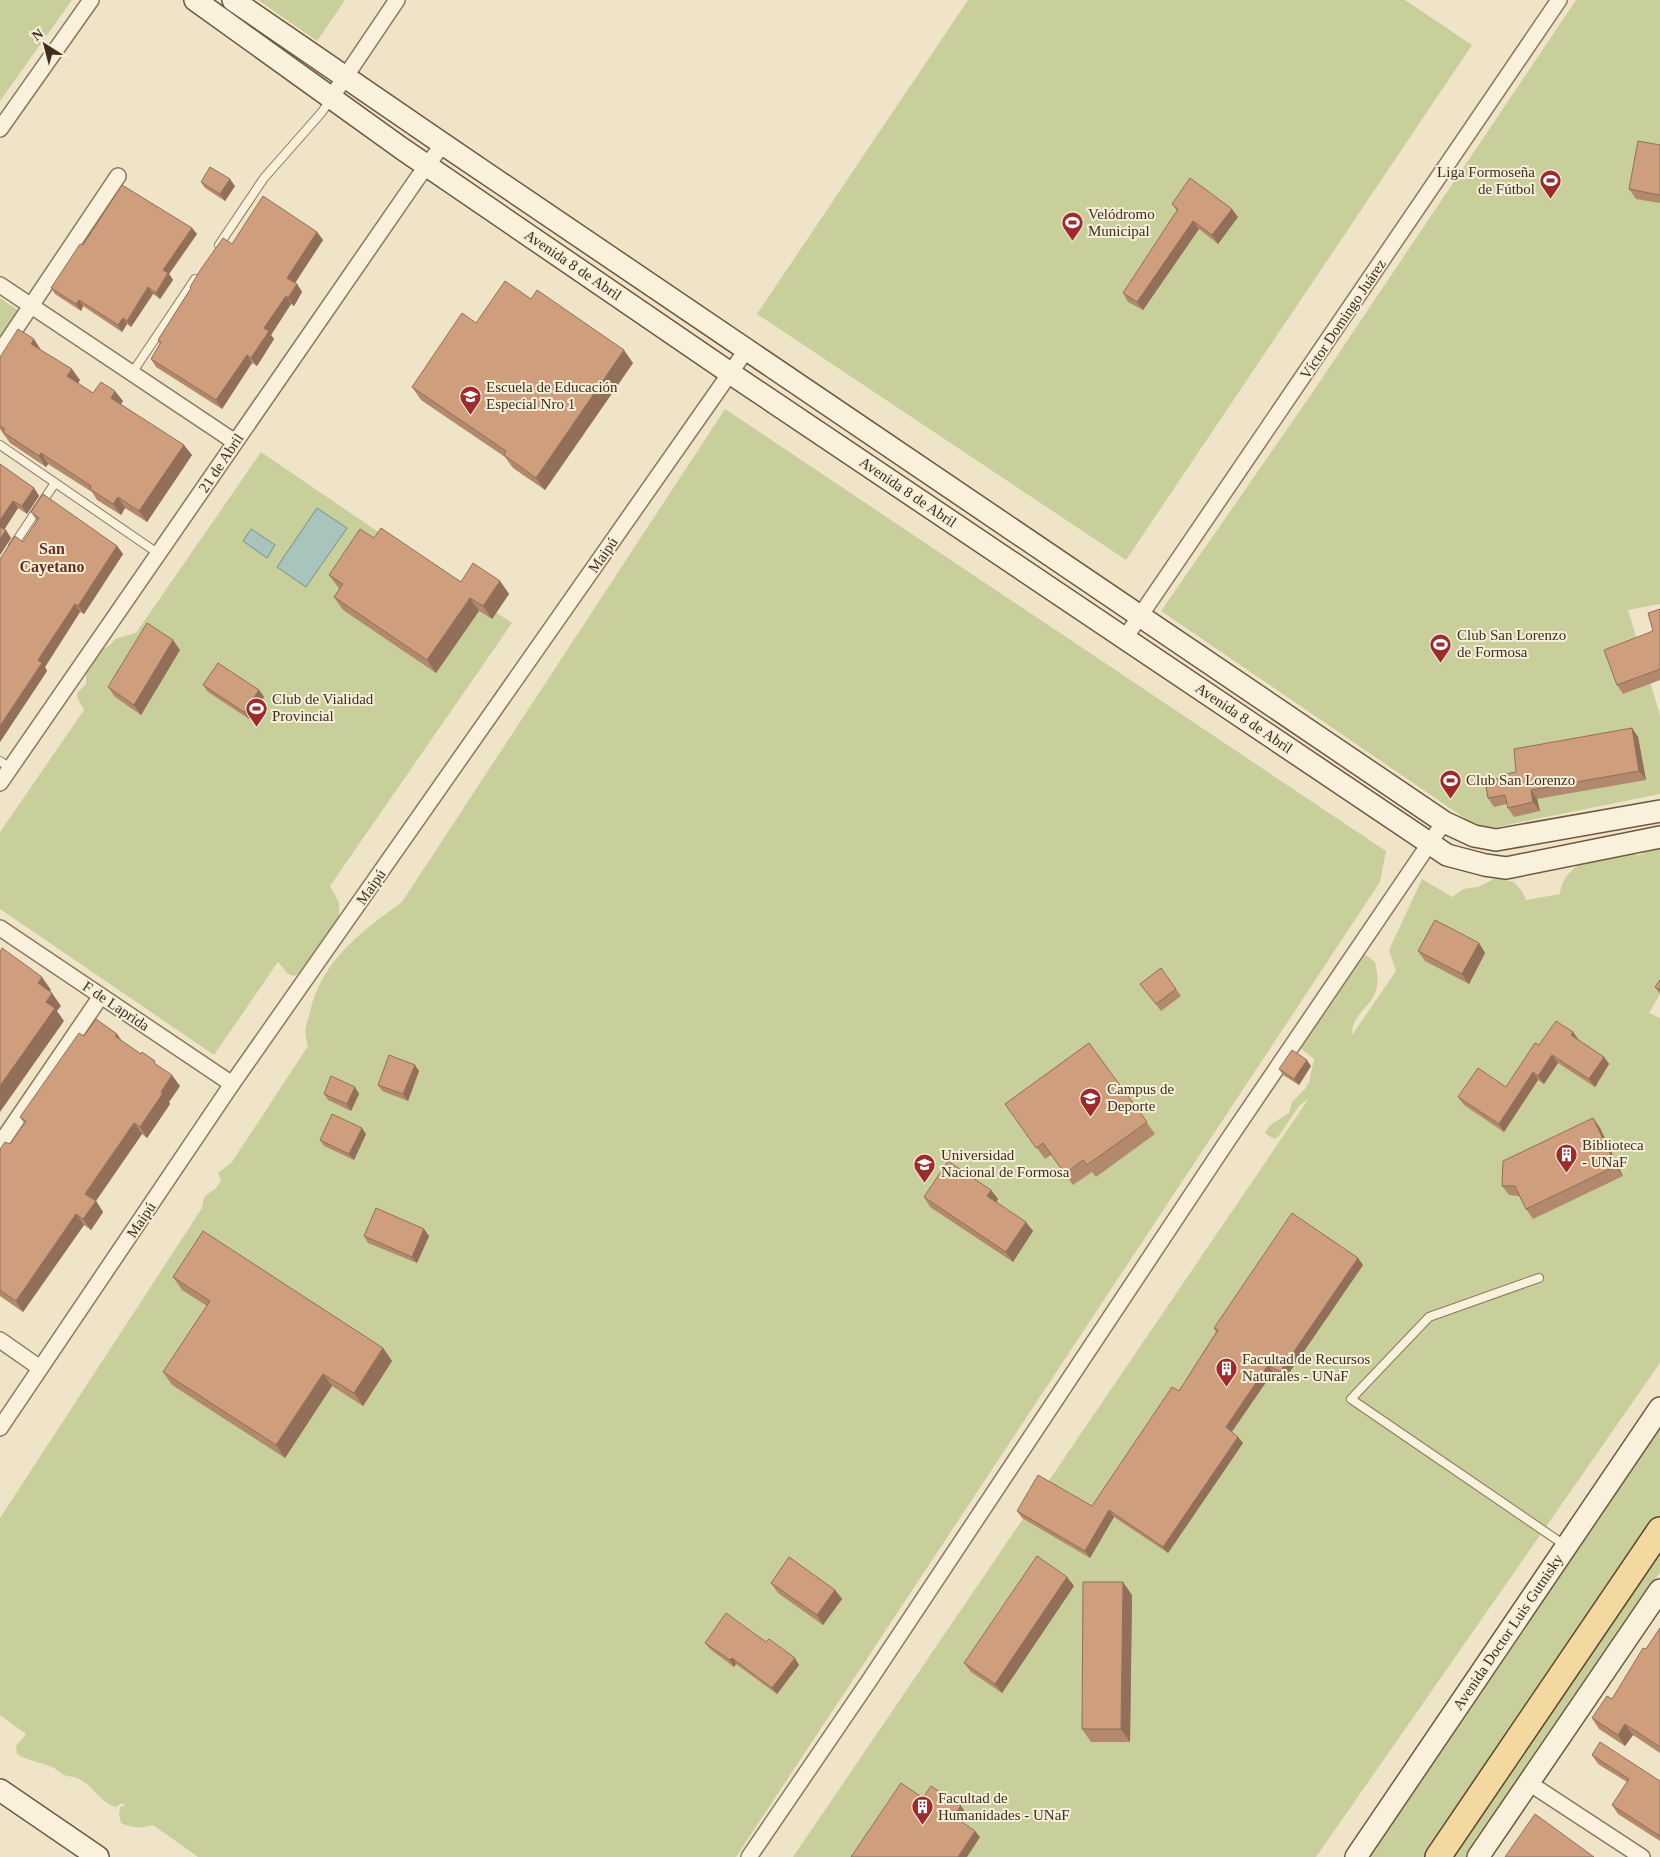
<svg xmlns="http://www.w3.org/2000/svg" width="1660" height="1857" viewBox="0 0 1660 1857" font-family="'Times New Roman',serif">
<rect width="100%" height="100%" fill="#f0e4c8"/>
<!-- green -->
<g fill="#c9cf9b">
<path d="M0,0h72l-72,101z"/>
<path d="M258,0h87l-28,41z"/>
<path d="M968,0h437l67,45 -346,515 -369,-246z"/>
<path d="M1576,0h84v604l-32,6 32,105v79l-178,36 -321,-219 147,-212z"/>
<path d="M0,298l19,13 -19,28z"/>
<path d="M725,409l661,442 -6,31 -644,975h-538l-45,-32c-13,4 -20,3 -32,-2l-2,-8 1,-8 5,-2 -3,-2 -6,4c-15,-4 -23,-21 -37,-28 -5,-3 -10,-2 -15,-4 -4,-2 -7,-5 -10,-7 -12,-6 -25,-6 -37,-14l-1,-8 10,-12 -26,-19v-197l202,-310 2,-11 12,-9 5,-8 -3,-7 14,-11 76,-116c-5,-15 -2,-20 2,-34 11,-51 52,-81 92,-110z"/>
<path d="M261,452l251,171 -182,263 9,16v13l8,15 -26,19 -20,24 -8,3 -6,-3 -9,-11 -64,93 -214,-146v-77l84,-122 -7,-13v-4l9,-9v-12l6,-16 18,-11 5,-6 21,-6z"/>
<path d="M1660,846v148l-11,19 11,5v345l-344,494h-523l516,-759 -10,8 -21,31 -4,2 -9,-6 4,-7 20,-13 3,-11 13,-13 4,-7 5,-23 -15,-12 63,-92h4l9,7c2,8 4,20 1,28 -6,20 -24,22 -24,45l44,-64 -7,-21 33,-71 30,18 11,-8 15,-2 18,-9 18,4 8,9 4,9 34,-6c1,-14 12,-28 26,-32 14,-5 14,3 30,-9l23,2z"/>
<path d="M1660,1426v146l-192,285h-102z"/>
</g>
<!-- water -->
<g fill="#a9c4bc" stroke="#6f938a">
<path d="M317,508l30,20 -41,59 -29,-20z"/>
<path d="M251,529l24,16 -8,13 -24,-17z"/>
</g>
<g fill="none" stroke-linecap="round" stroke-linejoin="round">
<defs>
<g id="lane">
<path d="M219,245l45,-67 58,-66 8,-12"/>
<path d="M132,373l63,-94"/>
<path d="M0,445l159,109"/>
<path d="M13,546l42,-63"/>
<path d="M0,761l10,7"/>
<path d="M1539,1278l-110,39 -78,82 215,147"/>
</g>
<g id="street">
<path d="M331,98l66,-98"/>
<path d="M0,129l91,-129"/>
<path d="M0,285l235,157"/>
<path d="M0,352l118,-176"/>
<path d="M1125,638l434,-638"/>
<path d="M0,783l417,-604 26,-35"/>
<path d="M0,928l232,156"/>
<path d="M0,1144l101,-148"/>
<path d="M0,1340l40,28"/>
<path d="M0,1428l232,-344 515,-735"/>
<path d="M1529,1783l113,74"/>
<path d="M749,1857l120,-176 357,-538 218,-321"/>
</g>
<g id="secondary">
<path d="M195,0l206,148 329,225 717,482 38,10 21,3 154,-31"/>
<path d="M233,0l210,144 1001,678 30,14 22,4 164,-29"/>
<path d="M0,1790l98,67"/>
<path d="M1356,1857l304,-449"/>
<path d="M1478,1857l182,-267"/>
</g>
<path id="primary" d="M1438,1857l222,-327"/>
</defs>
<!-- lane casing -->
<use href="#lane" stroke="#8d765c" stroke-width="10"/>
<!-- street casing -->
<use href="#street" stroke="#8d765c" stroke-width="18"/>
<!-- secondary casing -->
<use href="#secondary" stroke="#6f573f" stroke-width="24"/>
<!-- primary casing -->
<use href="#primary" stroke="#5b4430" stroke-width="28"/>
<!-- lane -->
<use href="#lane" stroke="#faf1dc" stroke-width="8"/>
<!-- street -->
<use href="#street" stroke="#faf1dc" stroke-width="15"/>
<!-- secondary -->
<use href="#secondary" stroke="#faf1dc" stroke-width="21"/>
<!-- primary -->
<use href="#primary" stroke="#f3d9a0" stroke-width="25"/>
</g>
<!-- wall -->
<g fill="#b2896c">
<path d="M1660,145v58l-24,-4 -7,-10z"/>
<path d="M201,182l34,4 -10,15 -20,-13z"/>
<path d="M1172,204l66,13 -20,27 -19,-15 -56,81 -15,-8 -5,-9 54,-82z"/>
<path d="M192,228l5,6 -28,40 4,6 -13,19 -7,-5 -22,33 -4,-3 -5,8 -39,-26 -2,5 -26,-17 -4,-6 32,-43z"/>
<path d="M317,232l6,8 -28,43 2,1 5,8 -8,14 -3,-2 -20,31 3,4 -17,27 -5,-3 -30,46 -66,-42 -5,-8 9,-15 -2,-4 33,-52 -1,-1 42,-43z"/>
<path d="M531,299l102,64 -88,127 -32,-22 -8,-11 -84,-57 -9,-13 64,-64z"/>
<path d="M41,350l39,30 -2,3 15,10 30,8 -2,3 71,51 -45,67 -22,-14 -4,7 -24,-15 -5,-8 -44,-28 -2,3 -36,-24 -10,-14v-72z"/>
<path d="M0,464l34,24 5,8 -12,18 -9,-6 -14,22 7,8 -11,17z"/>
<path d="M31,512l86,34 6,8 -39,60 -4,-2 -35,55 2,4 -47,71v-183l23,-17 14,-21z"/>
<path d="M374,538l87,44 39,-1 9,13 -17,25 -13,-8 -43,62 -93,-63 -9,-13 5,-8 -1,-2 -9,-12z"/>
<path d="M1660,609v71l-37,14 -6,-9 36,-54z"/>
<path d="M180,650l-39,65 -26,-18 -7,-10z"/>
<path d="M203,685l56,5 5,7 -15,22 -41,-27z"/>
<path d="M1632,728l6,9 8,43 -109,19 3,12 -26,6 -6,-9 -1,-4 -13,3 -6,-9 13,-20z"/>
<path d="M1479,943l6,10 -16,31 -44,-23 -7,-10z"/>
<path d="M1161,968l20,28 -20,15 -21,-27z"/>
<path d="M1660,980v14l-5,-7z"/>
<path d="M84,1036l38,5 36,25 22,20 -11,16 1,2 -23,34 -5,-4 -46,67 7,11 -12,18 -7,-5 -61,87 -23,-16v-147l10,-5 14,-21 -4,-6z"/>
<path d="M1579,1040l25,17 5,7 -14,23 -37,-24 -14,21 -6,-4 -34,52 -40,-27 -6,-8 48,-10 33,-42z"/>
<path d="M1089,1043l66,91 -59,43 -4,-5 -19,13 -22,-30 -6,4 -40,-55z"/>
<path d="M1311,1066l-12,19 -16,-10 -4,-6z"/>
<path d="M419,1071l-11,30 -26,-10 -4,-6z"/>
<path d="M324,1094h35l-8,17 -23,-11z"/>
<path d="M1593,1118l7,10 23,48 -90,43 -7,-10 -7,-13 -10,-1 -7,-9z"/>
<path d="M366,1134l-12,26 -30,-14 -4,-6z"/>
<path d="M991,1190l7,9 -1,3 36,29 -20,31 -83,-55 -6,-10z"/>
<path d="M364,1236h65l-12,27 -49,-20z"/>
<path d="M1363,1265l-78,114 -12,-7 -41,60 11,11 -75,110 -54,-36 -24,41 -68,-40 -5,-7 75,-5 87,-115 37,-59 -2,-4z"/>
<path d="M173,1277l210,71 9,13 -29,45 -31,-20 -47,72 -113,-73 -9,-13 44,-66 -25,-16z"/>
<path d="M1067,1577l7,9 -72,107 -31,-21 -7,-9z"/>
<path d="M771,1583l64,7 7,9 -19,26 -45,-32z"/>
<path d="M1132,1595l-2,147h-39l-9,-13z"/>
<path d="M1660,1628v125l-27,-18 -8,11 -26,-17 -7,-11 20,-19z"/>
<path d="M766,1642l33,23 -22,29 -41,-30 -2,3 -24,-18 -5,-6z"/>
<path d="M1592,1755l68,26v60l-42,-27 -6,-9 15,-23 -29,-18z"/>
</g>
<!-- shaded-wall -->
<g fill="#916f58">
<path d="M230,179l5,7 -10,15 -5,-7z"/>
<path d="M1232,209l6,8 -20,27 -6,-9z"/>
<path d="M1193,221l6,8 -56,81 -6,-8z"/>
<path d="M192,228l5,6 -28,40 4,6 -13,19 -4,-6 7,-23z"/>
<path d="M317,232l6,8 -30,46 -6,-8z"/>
<path d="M297,284l5,8 -8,14 -6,-8z"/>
<path d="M148,287l5,7 -22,33 -4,-6z"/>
<path d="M286,296l5,8 -20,31 3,4 -17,27 -6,-8 13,-30z"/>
<path d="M79,300l4,6 -2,5 -5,-7z"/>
<path d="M123,318l4,6 -5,8 -4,-7z"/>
<path d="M34,339l7,11 -10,-6z"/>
<path d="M624,350l9,13 -88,127 -9,-12z"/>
<path d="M247,355l5,8 -30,46 -6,-9z"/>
<path d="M72,369l8,11 -5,7 -8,-11z"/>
<path d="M115,391l8,10 -5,7 -7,-10z"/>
<path d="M184,445l8,10 -45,67 -8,-11z"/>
<path d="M41,453l7,11 -2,3 -7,-11z"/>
<path d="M34,488l5,8 -12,18 -5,-8z"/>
<path d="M118,497l7,11 -4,7 -8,-11z"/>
<path d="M13,501l5,7 -16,25 -2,-4v-9z"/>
<path d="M6,530l5,8 -11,17v-16z"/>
<path d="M117,546l6,8 -39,60 -6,-8z"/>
<path d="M500,581l9,13 -17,25 -9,-13z"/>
<path d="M470,598l9,13 -43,62 -9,-13z"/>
<path d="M75,604l5,8 -35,55 2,4 -47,71v-16l38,-66z"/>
<path d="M173,640l7,10 -39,65 -7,-10z"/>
<path d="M259,690l5,7 -15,22 -5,-7z"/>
<path d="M1632,728l6,9 8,43 -7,-9z"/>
<path d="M1531,790l6,9 3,12 -7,-9z"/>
<path d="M1479,943l6,10 -16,31 -7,-10z"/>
<path d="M42,977l9,13 -4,6 -9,-13z"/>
<path d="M52,993l9,13 -4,5 7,10 -64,91v-26l46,-84z"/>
<path d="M1573,1032l6,8 -8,-5z"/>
<path d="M117,1034l8,11 -10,-9z"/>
<path d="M1552,1055l6,8 -14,21 -6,-8z"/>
<path d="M1604,1057l5,7 -14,23 -6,-8z"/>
<path d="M1307,1060l4,6 -12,19 -5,-6z"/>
<path d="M415,1065l4,6 -11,30 -5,-7z"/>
<path d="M1533,1072l5,8 -34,52 -5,-8z"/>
<path d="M172,1075l8,11 -11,16 1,2 -23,34 -7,-11 21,-35z"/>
<path d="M355,1087l4,7 -8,17 -4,-7z"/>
<path d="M1593,1118l7,10 23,48 -7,-10z"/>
<path d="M134,1123l8,11 -49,71 -8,-11z"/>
<path d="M362,1128l4,6 -12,26 -5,-6z"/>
<path d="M991,1190l7,9 -4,6 -7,-9z"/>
<path d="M96,1201l7,11 -12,18 -8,-11z"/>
<path d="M76,1214l8,11 -61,87 -7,-11z"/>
<path d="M1026,1222l7,9 -20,31 -7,-10z"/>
<path d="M424,1229l5,7 -12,27 -5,-6z"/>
<path d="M1358,1258l5,7 -78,114 -5,-7z"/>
<path d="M383,1348l9,13 -29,45 -9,-13z"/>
<path d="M1268,1365l5,7 -43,62 -4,-7z"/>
<path d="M323,1374l9,12 -47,72 -9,-13z"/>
<path d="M1238,1437l5,6 -75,110 -5,-6z"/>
<path d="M1109,1510l5,7 -24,41 -5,-7z"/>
<path d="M1067,1577l7,9 -72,107 -7,-9z"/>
<path d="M1123,1582l9,13 -2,147 -9,-13z"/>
<path d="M835,1590l7,9 -19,26 -6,-10z"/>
<path d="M732,1658l4,6 -2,3 -4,-7z"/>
<path d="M795,1658l4,7 -22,29 -5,-6z"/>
<path d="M1625,1724l8,11 -8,11 -7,-11z"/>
<path d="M961,1806l4,6 -7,11 -5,-7z"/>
<path d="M975,1831l5,6 -13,20h-9z"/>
</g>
<!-- building -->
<g fill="#cf9f7d" stroke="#916f58">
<path d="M1638,141l22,4v50l-31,-6z"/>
<path d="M210,167l20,12 -10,15 -19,-12z"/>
<path d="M1190,178l42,31 -20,26 -19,-14 -56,81 -14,-9 55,-84 -6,-5z"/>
<path d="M122,185l70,43 -29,42 5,3 -12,20 -8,-6 -21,34 -4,-3 -5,7 -39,-25 -3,4 -25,-16 29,-44 3,1z"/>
<path d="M263,196l54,36 -30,46 10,6 -9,14 -2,-2 -22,32 5,3 -18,27 -4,-3 -31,45 -65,-41 10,-17 -3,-2 33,-52 -1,-1 11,-18 22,-31 9,6z"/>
<path d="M505,281l26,18 6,-9 87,60 -88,128 -32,-23 2,-4 -94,-64 50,-74 14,10z"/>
<path d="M18,329l16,10 -3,5 41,25 -5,7 26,17 8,-11 14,9 -4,7 73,47 -45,66 -21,-14 -5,7 -23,-15 1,-3 -50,-33 -2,3 -36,-24 2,-3 -5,-3v-69z"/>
<path d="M0,464l34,24 -12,18 -9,-5 -13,19z"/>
<path d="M43,494l74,52 -39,60 -3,-2 -37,56 4,3 -42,63v-167l15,-23 8,6 16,-24 -8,-6z"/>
<path d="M0,527l6,3 -6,9z"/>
<path d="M381,528l80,54 12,-19 27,18 -17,25 -13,-8 -43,62 -93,-63 9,-13 -14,-9 31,-46 14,9z"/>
<path d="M1660,609v60l-43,16 -13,-35 49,-19 -5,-18z"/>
<path d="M147,623l26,17 -39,65 -26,-18z"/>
<path d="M218,663l41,27 -15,22 -41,-27z"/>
<path d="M1632,728l7,43 -108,19 2,12 -25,6 -3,-13 -17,3 -3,-17 16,-3v-3l15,-3 -2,-23z"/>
<path d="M1435,920l44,23 -17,31 -44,-23z"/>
<path d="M2,948l40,29 -4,6 14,10 -6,9 9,6 -55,78v-134z"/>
<path d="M1161,968l15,21 -20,15 -16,-20z"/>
<path d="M1660,980v10l-5,-3z"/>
<path d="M96,1019l21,15 -2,2 26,18 1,-2 13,9 -1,2 18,12 -11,17 2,1 -23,34 -6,-4 -49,71 11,7 -13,18 -7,-5 -60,87 -16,-11v-141l5,-7 5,2 16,-23 -6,-4 59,-84 5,3z"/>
<path d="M1556,1021l17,11 -2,3 33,22 -15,22 -37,-24 -14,21 -5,-4 -34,52 -41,-27 20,-29 28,19 29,-44 4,2z"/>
<path d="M1089,1043l58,79 -60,43 -4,-5 -18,14 -22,-31 -7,5 -31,-44z"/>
<path d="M1292,1050l15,10 -13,19 -15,-10z"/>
<path d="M389,1055l26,10 -12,29 -25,-9z"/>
<path d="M331,1076l24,11 -8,17 -23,-10z"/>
<path d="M332,1114l30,14 -13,26 -29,-14z"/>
<path d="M1593,1118l23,48 -90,43 -11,-23h-13l1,-25z"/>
<path d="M948,1161l43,29 -4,6 39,26 -20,30 -82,-55z"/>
<path d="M376,1208l48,21 -12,28 -48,-21z"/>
<path d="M1292,1213l66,45 -78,114 -12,-7 -42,62 12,10 -75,110 -54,-37 -24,41 -68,-40 21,-36 54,31 80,-119 7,4 39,-61 -4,-2z"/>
<path d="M203,1231l180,117 -29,45 -31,-19 -47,71 -113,-73 47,-71 -37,-24z"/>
<path d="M1037,1556l30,21 -72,107 -31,-21z"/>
<path d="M789,1557l46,33 -18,25 -46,-32z"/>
<path d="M1083,1582h40l-2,147h-39z"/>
<path d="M726,1613l40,29 3,-3 26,19 -23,30 -40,-30 -2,2 -25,-17z"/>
<path d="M1660,1628v119l-35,-23 -7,11 -26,-17 15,-22 5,3 31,-51 3,1z"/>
<path d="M1600,1742l60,39v55l-48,-31 17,-26 -37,-24z"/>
<path d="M901,1783l22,15 8,-12 30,20 -8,10 22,15 -17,26h-107z"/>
<path d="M1535,1814l59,43h-89z"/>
</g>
<!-- icons -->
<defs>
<symbol id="stadium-pin" viewBox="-11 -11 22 30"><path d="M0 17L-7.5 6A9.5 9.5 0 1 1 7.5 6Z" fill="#9e2a2b" stroke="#f7eed8"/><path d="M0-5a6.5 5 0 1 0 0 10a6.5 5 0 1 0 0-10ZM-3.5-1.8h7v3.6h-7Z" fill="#fff"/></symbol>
<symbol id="school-pin" viewBox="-11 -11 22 30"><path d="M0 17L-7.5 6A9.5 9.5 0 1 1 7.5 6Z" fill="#9e2a2b" stroke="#f7eed8"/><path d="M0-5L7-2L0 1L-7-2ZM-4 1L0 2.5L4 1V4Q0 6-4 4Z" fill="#fff"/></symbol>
<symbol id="university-pin" viewBox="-11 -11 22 30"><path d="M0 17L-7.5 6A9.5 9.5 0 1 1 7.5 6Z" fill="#9e2a2b" stroke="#f7eed8"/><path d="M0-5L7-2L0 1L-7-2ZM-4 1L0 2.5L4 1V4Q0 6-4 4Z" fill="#fff"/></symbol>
<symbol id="building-pin" viewBox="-11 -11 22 30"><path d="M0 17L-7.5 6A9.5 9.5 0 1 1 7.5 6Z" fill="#9e2a2b" stroke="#f7eed8"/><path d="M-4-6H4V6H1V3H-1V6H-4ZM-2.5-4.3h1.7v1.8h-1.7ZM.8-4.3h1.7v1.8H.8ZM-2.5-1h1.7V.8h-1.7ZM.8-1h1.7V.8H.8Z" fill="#fff"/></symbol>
</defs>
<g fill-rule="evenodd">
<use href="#stadium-pin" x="1538" y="168" width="25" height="34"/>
<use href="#stadium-pin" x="1060" y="210" width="25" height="34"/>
<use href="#school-pin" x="458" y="384" width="25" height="34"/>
<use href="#stadium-pin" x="1428" y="632" width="25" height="34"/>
<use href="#stadium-pin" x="244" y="696" width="25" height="34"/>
<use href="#stadium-pin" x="1438" y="768" width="25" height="34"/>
<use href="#university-pin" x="1078" y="1086" width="25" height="34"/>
<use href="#building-pin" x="1554" y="1142" width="25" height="34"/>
<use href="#university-pin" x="912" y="1152" width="25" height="34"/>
<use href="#building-pin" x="1214" y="1356" width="25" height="34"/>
<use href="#building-pin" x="910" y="1794" width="25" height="34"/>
</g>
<g text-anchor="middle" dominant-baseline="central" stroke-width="4" stroke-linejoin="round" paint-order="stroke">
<!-- poi labels -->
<g font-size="15" fill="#3d2e20" stroke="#f7eed8" text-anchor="start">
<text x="1535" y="172" text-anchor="end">Liga Formoseña<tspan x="1535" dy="17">de Fútbol</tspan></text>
<text x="1088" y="214">Velódromo<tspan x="1088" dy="17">Municipal</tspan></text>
<text x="486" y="387">Escuela de Educación<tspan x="486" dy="17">Especial Nro 1</tspan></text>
<text x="1457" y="635">Club San Lorenzo<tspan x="1457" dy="17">de Formosa</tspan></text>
<text x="272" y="699">Club de Vialidad<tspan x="272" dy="17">Provincial</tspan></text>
<text x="1466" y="780">Club San Lorenzo</text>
<text x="1107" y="1089">Campus de<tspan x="1107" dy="17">Deporte</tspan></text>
<text x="1582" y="1145">Biblioteca<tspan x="1582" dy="17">- UNaF</tspan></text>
<text x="941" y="1155">Universidad<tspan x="941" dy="17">Nacional de Formosa</tspan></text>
<text x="1242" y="1359">Facultad de Recursos<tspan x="1242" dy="17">Naturales - UNaF</tspan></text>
<text x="938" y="1798">Facultad de<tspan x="938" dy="17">Humanidades - UNaF</tspan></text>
</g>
<!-- street labels -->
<g font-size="15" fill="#3d2e20" stroke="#f7eed8">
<text transform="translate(573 265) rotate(34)">Avenida 8 de Abril</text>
<text transform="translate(1343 319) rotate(-56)">Víctor Domingo Juárez</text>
<text transform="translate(221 463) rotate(-56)">21 de Abril</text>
<text transform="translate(908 492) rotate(34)">Avenida 8 de Abril</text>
<text transform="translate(603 555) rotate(-55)">Maipú</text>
<text transform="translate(1244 718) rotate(34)">Avenida 8 de Abril</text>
<text transform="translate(371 887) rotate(-55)">Maipú</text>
<text transform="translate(116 1006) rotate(34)">F de Laprida</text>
<text transform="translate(141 1220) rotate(-56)">Maipú</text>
<text transform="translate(1508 1632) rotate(-56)">Avenida Doctor Luis Gutnisky</text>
</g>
<!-- neighbourhood labels -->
<g font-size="16" font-weight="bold" fill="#6b2e1e" stroke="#f7eed8">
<text x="52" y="548">San<tspan x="52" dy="18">Cayetano</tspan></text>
</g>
</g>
<!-- north arrow -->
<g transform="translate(45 45) rotate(324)" stroke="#f7eed8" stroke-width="4" paint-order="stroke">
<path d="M0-4L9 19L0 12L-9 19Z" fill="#3d2e20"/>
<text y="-8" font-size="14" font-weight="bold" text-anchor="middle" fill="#3d2e20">N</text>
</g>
</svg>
